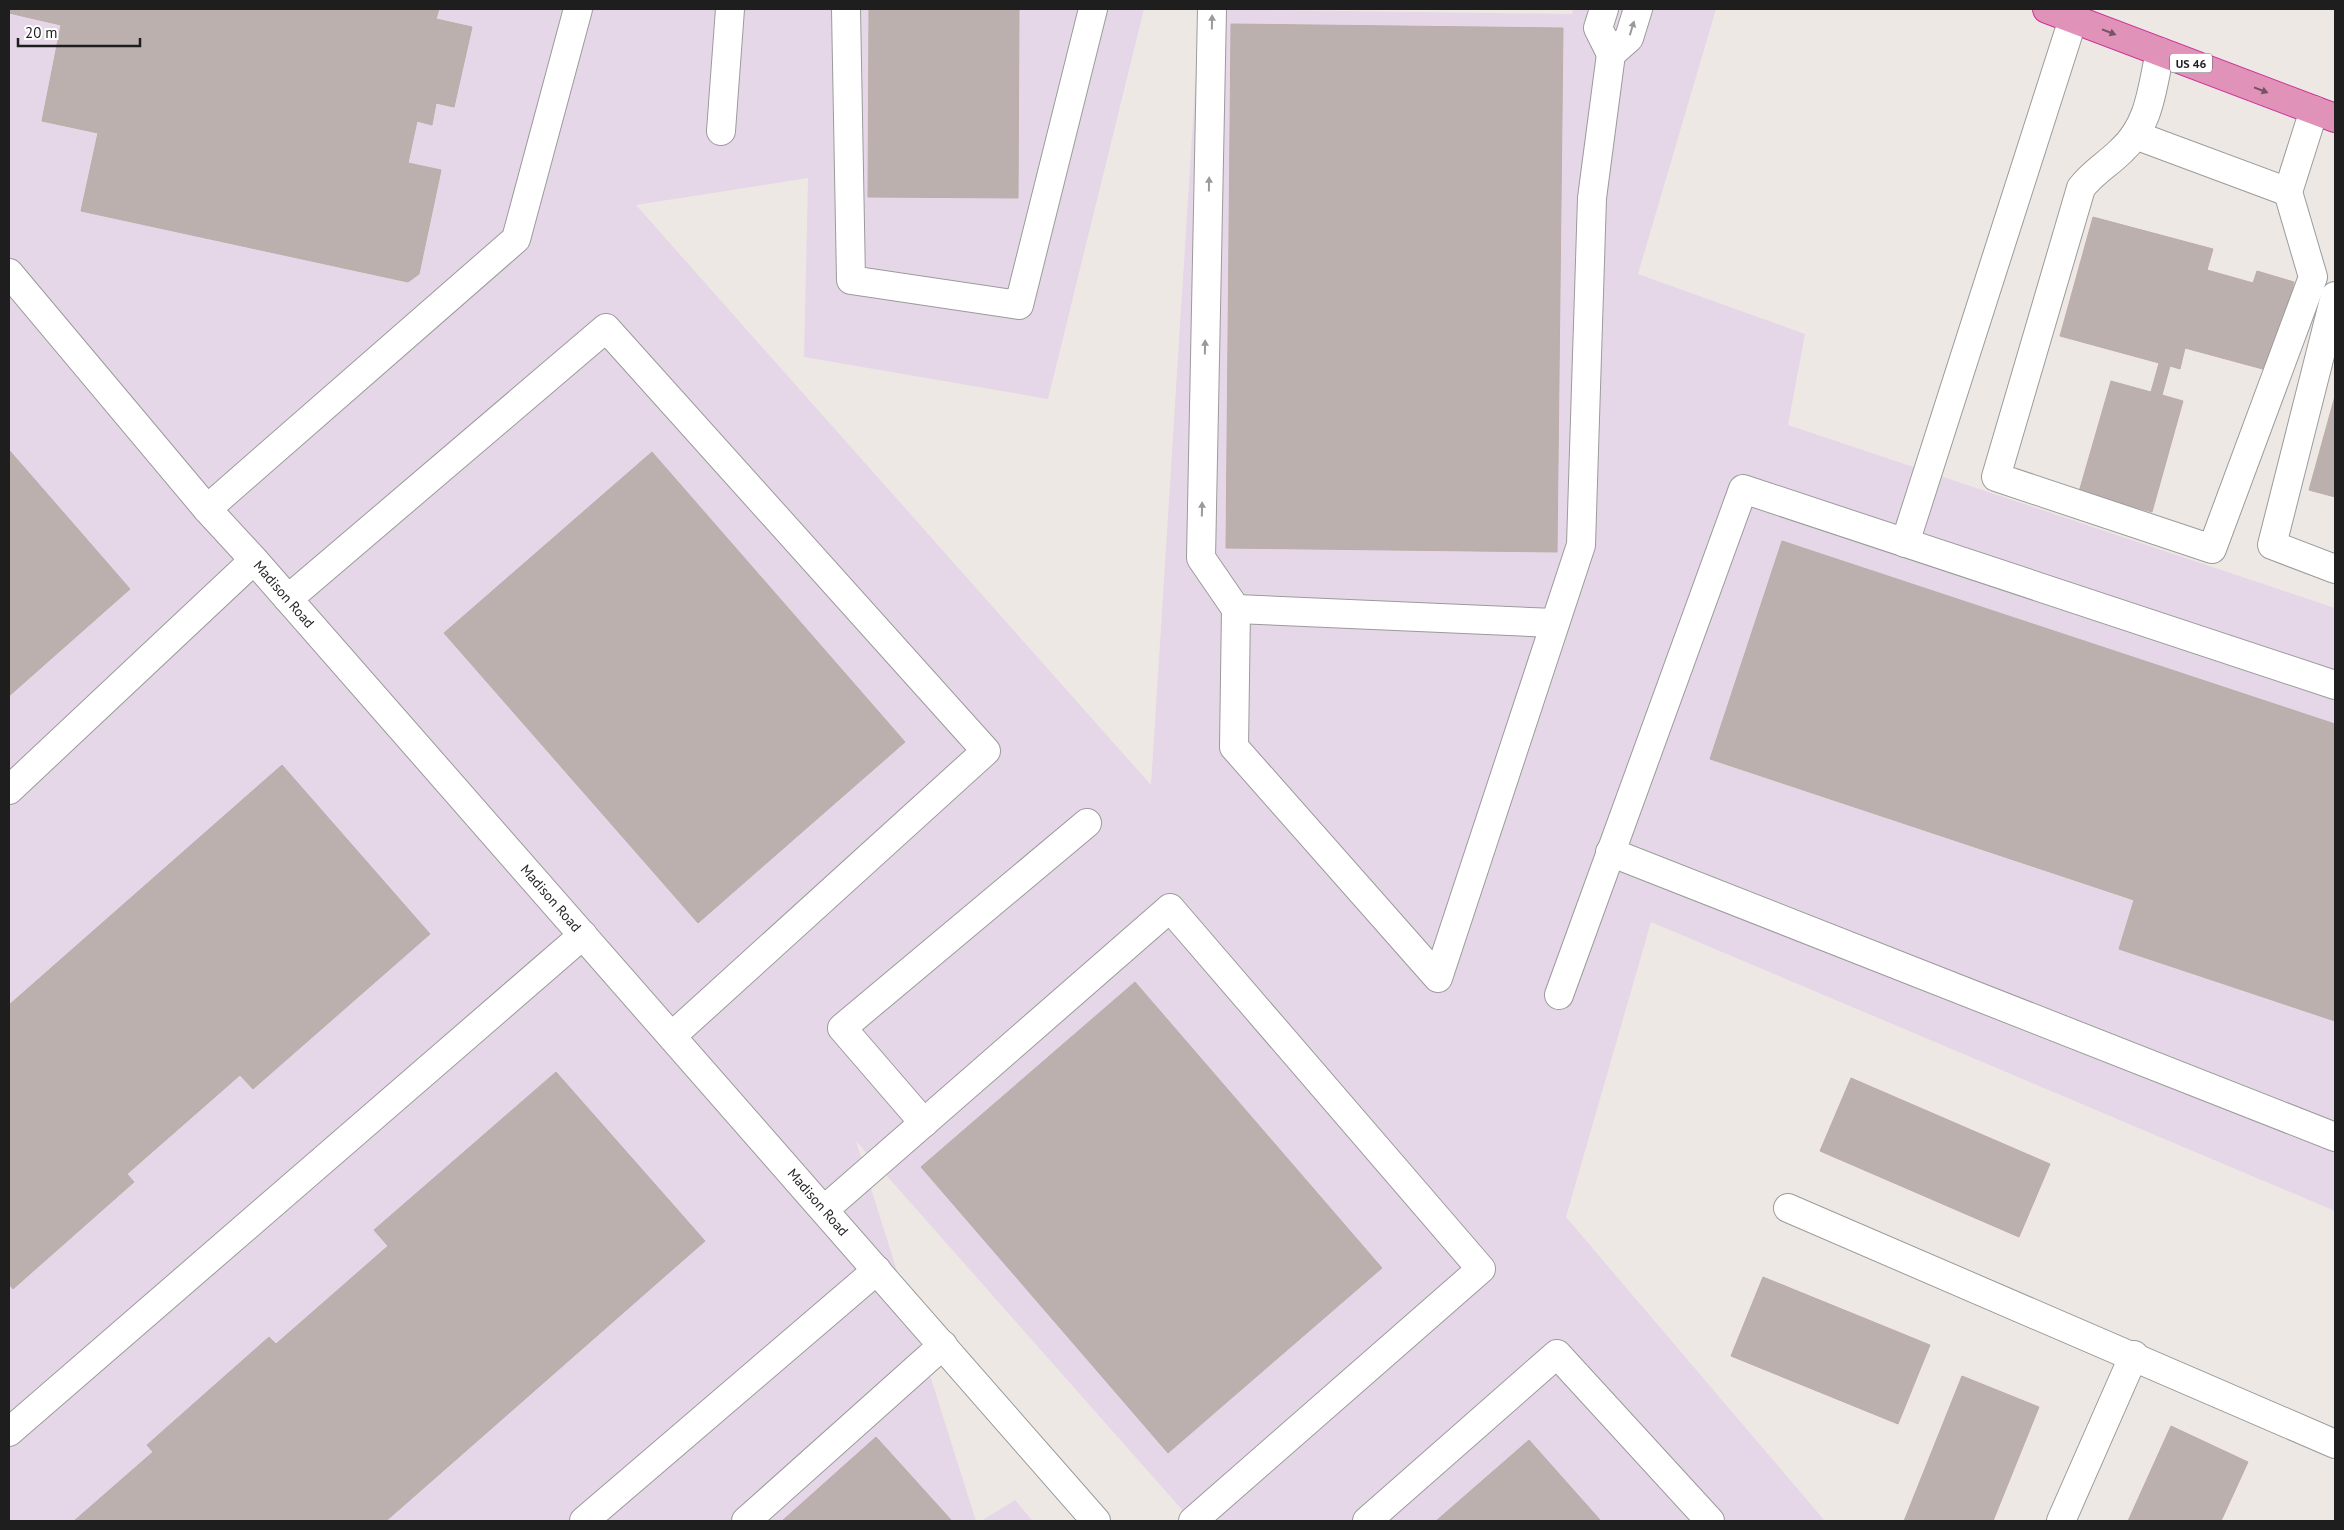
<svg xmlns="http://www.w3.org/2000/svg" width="2344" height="1530" viewBox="0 0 2344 1530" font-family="'PT Sans',sans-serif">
<rect width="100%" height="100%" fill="#eee8e5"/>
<!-- industrial -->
<g fill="#e5d7e7">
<path d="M9,9h1135l-96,390 -244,-42 4,-179 -172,27 515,580 49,-776 372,5 1,-5h143l-78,265 167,60 -17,91 547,183v603l-684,-289 -85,295 259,304h-633l-336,-380 120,380h-967z"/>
<path d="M1015,1500l18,21h-52z"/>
</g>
<!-- building -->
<g fill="#bbb0ae" stroke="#bfaca9">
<path d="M9,9h430l-3,10 36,8 -18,80 -18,-4 -4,22 -15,-4 -9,42 33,7 -22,104 -11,8 -327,-71 17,-78 -56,-12 19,-96 -52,-12z"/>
<path d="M869,9h150l-1,189 -150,-1z"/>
<path d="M1231,24l332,4 -6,524 -331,-4z"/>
<path d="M2093,217l120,32 -6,21 46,13 4,-12 37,11 -24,89 -85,-23 -5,21 -10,-3 -8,29 21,6 -31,111 -73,-20 32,-111 40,11 8,-29 -99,-27z"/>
<path d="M2335,396v101l-26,-7z"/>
<path d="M9,450l121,139 -121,107z"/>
<path d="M652,452l253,290 -207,181 -254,-290z"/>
<path d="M1782,541l553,183v297l-216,-72 15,-49 -424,-141z"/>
<path d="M282,765l148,169 -177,155 -13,-14 -113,99 7,8 -121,107 -4,-5v-279z"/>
<path d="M1135,982l247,286 -214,185 -247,-286z"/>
<path d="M556,1072l149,169 -319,280h-312l79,-69 -6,-7 122,-108 7,7 112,-98 -14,-16z"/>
<path d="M1851,1078l199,86 -31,73 -199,-86z"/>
<path d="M1763,1277l167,68 -32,79 -167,-68z"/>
<path d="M1962,1376l77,31 -46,114h-89z"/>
<path d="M2171,1426l77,36 -27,59h-93z"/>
<path d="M876,1437l76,84h-170z"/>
<path d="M1529,1440l72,81h-165z"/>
</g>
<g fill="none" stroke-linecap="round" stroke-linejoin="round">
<defs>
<g id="minor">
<path d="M846,9l5,271 168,25 74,-296"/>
<path d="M1212,9l-11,549 35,51 -2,138 204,231 143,-433 11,-347 19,-144"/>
<path d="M1604,9l-6,19 13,26 18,-16 9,-29"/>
<path d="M2160,52c-8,36 -10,73 -39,99 -14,14 -28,21 -40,37l-85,289 216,72 101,-272 -25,-85 26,-82"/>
<path d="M721,131l9,-122"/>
<path d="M2135,135l153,57"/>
<path d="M9,273l198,236 47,51 842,961"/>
<path d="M2335,296l-63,249 63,24"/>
<path d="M207,509l309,-270 62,-230"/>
<path d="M1905,543l168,-524"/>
<path d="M288,599l318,-271 380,423 -314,285"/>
<path d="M1236,609l319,14"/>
<path d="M9,790l245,-230"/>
<path d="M1610,852l725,285"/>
<path d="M1559,995l184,-506 592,196"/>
<path d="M924,1123l-82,-95 245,-205"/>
<path d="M1788,1208l547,236"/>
<path d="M825,1209l345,-301 311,361 -288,252"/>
<path d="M9,1432l574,-497"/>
<path d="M584,1521l293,-251"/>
<path d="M746,1521l197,-176"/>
<path d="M1367,1521l190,-167 153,167"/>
<path d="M2061,1521l73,-166"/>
</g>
<path id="highway" d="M2047,9l288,109"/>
</defs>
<!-- minor casing -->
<use href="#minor" stroke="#9b9b9b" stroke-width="30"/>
<!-- highway casing -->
<use href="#highway" stroke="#cd3197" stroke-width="30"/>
<!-- minor -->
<use href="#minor" stroke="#fff" stroke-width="28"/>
<!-- highway -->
<use href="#highway" stroke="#e092b9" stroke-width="28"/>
</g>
<!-- one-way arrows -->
<defs><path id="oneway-solid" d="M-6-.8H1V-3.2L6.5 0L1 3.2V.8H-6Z" transform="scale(1.25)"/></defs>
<g fill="#9a9a9a">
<use href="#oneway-solid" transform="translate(1212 22) rotate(-89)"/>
<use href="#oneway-solid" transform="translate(1632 28) rotate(-73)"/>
<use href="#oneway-solid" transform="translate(1209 184) rotate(-89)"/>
<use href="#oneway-solid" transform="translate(1205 347) rotate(-89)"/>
<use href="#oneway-solid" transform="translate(1202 509) rotate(-89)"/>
</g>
<g fill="#755264">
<use href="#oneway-solid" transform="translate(2109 32) rotate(21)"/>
<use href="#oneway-solid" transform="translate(2261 90) rotate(21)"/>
</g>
<g text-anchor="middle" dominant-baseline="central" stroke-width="5" stroke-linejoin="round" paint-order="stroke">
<!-- shield labels -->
<rect fill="#fff" stroke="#626262" stroke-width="1" x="2170" y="53.5" width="42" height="19" rx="4"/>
<g font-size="12" font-weight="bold" fill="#1e1e1e">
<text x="2191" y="63">US 46</text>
</g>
<!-- street labels -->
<g font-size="14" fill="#1e1e1e" stroke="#fff">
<text transform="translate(284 594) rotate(49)">Madison Road</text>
<text transform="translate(551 898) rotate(49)">Madison Road</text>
<text transform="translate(818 1202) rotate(49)">Madison Road</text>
</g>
</g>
<!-- border -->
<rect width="2344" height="1530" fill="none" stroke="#1e1e1e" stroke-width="20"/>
<!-- scale -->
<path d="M18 38v8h122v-8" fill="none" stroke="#1e1e1e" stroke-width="2.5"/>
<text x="25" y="38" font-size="15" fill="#1e1e1e" stroke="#ffffff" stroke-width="4" paint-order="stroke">20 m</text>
</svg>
